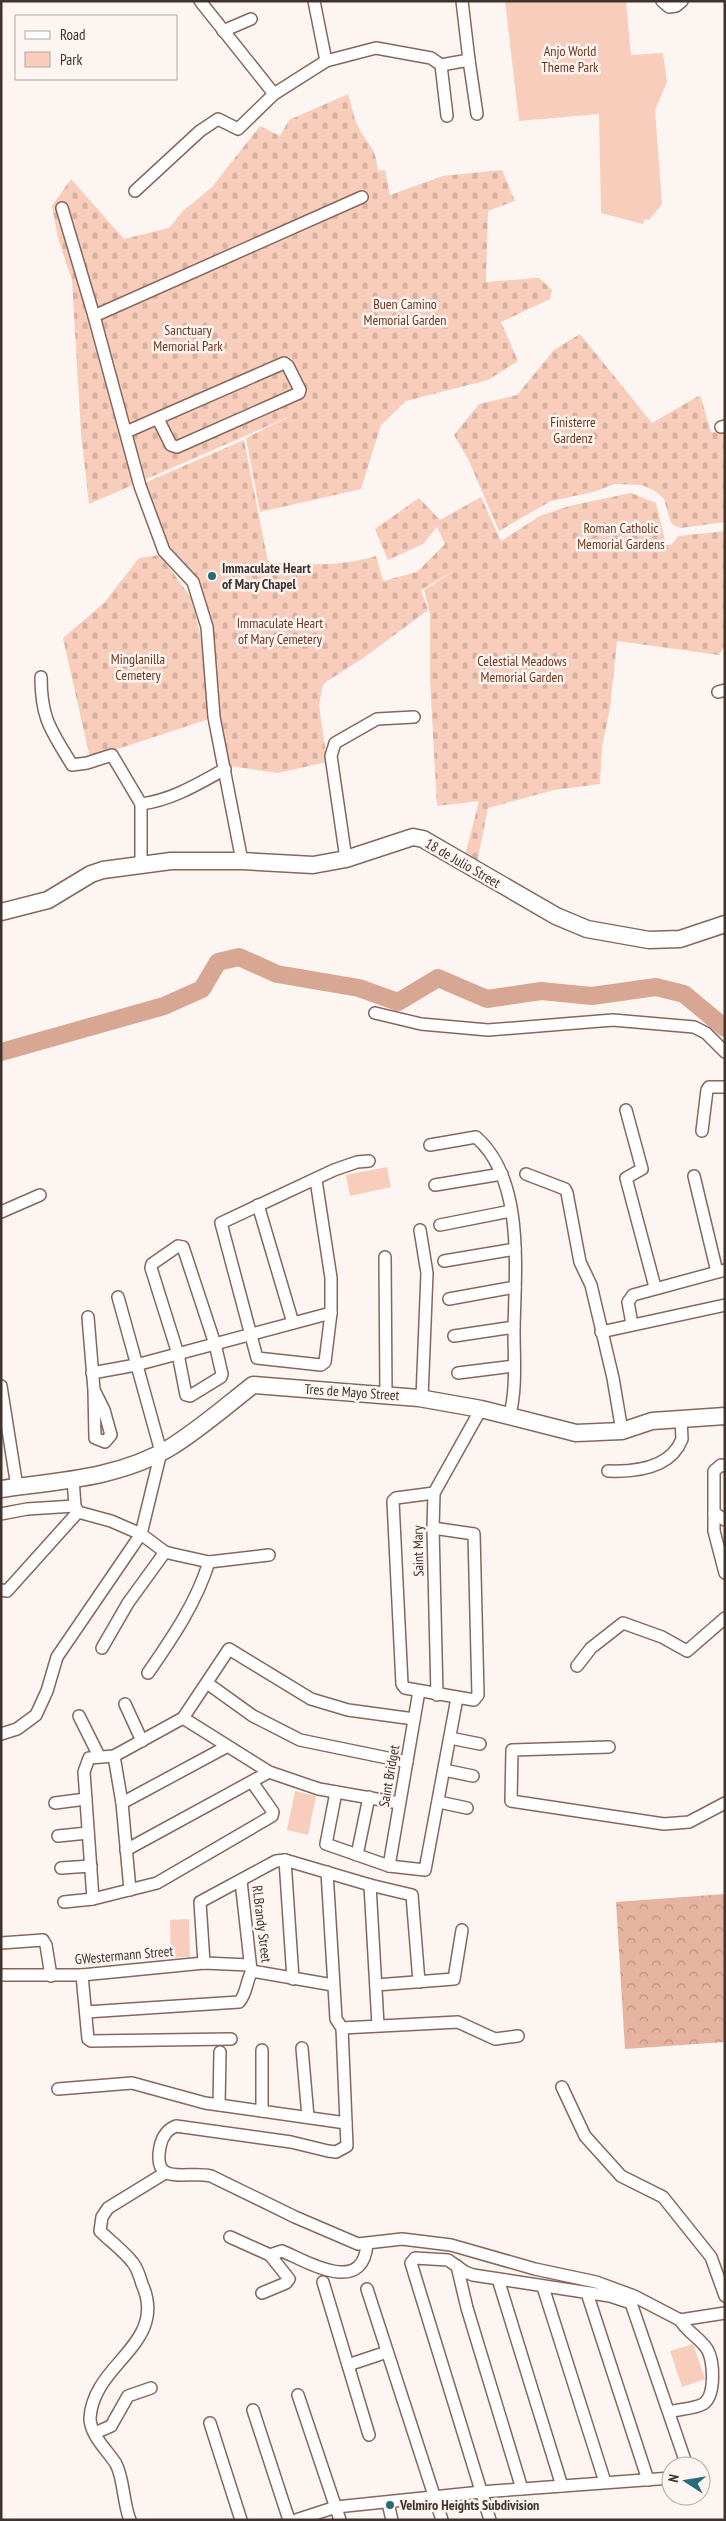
<svg xmlns="http://www.w3.org/2000/svg" width="726" height="2521" viewBox="0 0 726 2521" font-family="'PT Sans Narrow',sans-serif">
<defs>
<pattern id="forest-crowns" width="20" height="18" patternUnits="userSpaceOnUse" patternTransform="scale(1.25)"><rect width="20" height="18" fill="#e5b39f"/><path d="M2 6a3 3 0 1 1 6 0M12 15a3 3 0 1 1 6 0" fill="none" stroke="#bb9282"/></pattern>
<pattern id="cemetery-stones" width="16" height="16" patternUnits="userSpaceOnUse" patternTransform="scale(1.25)"><rect width="16" height="16" fill="#f8cdbb"/><path d="M2 7V4a2 2 0 0 1 4 0v3zM10 15v-3a2 2 0 0 1 4 0v3z" fill="#d6b0a1"/></pattern>
</defs>
<rect width="100%" height="100%" fill="#fcf5f2"/>
<!-- green -->
<g fill="#f8cdbb">
<path d="M505,1h121l5,54 32,-2 4,29 -12,28 7,94 -13,16 -4,-1 -2,5 -42,-11 -2,-99 -80,7z"/>
<path d="M387,1167l4,20 -41,9 -4,-21z"/>
<path d="M295,1791l21,5 -8,39 -21,-5z"/>
<path d="M189,1919l1,38 -19,1 -1,-38z"/>
<path d="M693,2344l12,35 -23,8 -12,-36z"/>
</g>
<!-- forest -->
<path fill="url(#forest-crowns)" d="M725,1894v148l-100,7 -9,-147z"/>
<!-- cemetery -->
<g fill="url(#cemetery-stones)">
<path d="M348,94c4,12 6,27 13,38 11,18 14,15 17,39l7,-1 5,25 53,-19 59,-6 13,31 -27,10 -2,71 53,-4 13,12 -2,9 -49,23 17,39 -30,19 -82,21 -25,24 -20,64 -101,23 -14,-74 47,-23 -204,89 -8,-71 -9,-153 -14,-42 -6,-32 19,-27 53,60 45,-11 13,-16 30,-25 48,-61 20,10 9,-16z"/>
<path d="M580,334l72,89 48,-28 11,37 14,-1v91l-44,6 -8,-3 -3,-5 -6,-21 -9,-8 -13,-6 -27,-1 -22,8 -42,9 -52,30 -30,-70 -15,-26 25,-31 38,-9 37,-45z"/>
<path d="M244,440l24,122c41,3 69,5 108,-6l7,25 34,-9 28,-28 -8,-17 -14,17 -35,16 -13,-31 44,-31 21,22 41,-23 20,44 39,-25 29,-10 62,-13 25,10 10,42h5l8,-9 46,-5v114l-6,10 -102,-14 -7,67 -8,39 -2,37 -46,6 -66,18 -11,55 -12,-7 14,-55 -42,5 -7,-126v-66l-6,-24 33,-21 -36,21 7,20 -62,46 -43,28 -4,21 8,57 -49,11 -48,-7 -14,-75 -1,-44 -20,-67 -29,-30 -24,-66z"/>
<path d="M160,555l32,44 14,62 3,58 -119,39 -27,-120 41,-35 35,-45z"/>
</g>
<g fill="none" stroke-linecap="round" stroke-linejoin="round">
<!-- river -->
<path stroke="#d8a793" stroke-width="18" d="M1,1052l163,-46 38,-17 16,-27 21,-5 38,17 82,14 39,14 40,-24 49,21 54,-8 51,5 64,-9 28,7 41,34"/>
<defs>
<g id="street">
<path d="M200,1l74,93"/>
<path d="M314,1l12,60"/>
<path d="M662,1l7,6 7,-1 6,-5"/>
<path d="M223,31l28,-12"/>
<path d="M469,60l8,54"/>
<path d="M441,65l28,-5 -7,-59"/>
<path d="M135,191l65,-60 18,-12 20,10 36,-35 52,-33 50,-13 55,10 10,7 6,51"/>
<path d="M62,208l32,108 46,170 24,65 29,31 14,45 7,90 28,144"/>
<path d="M94,316l268,-119"/>
<path d="M721,427l4,-1"/>
<path d="M126,432l158,-69 4,3 12,24 -1,3 -122,54 -6,-2 -13,-26"/>
<path d="M41,677c0,42 10,53 31,88l15,-2 25,-8 29,49v60"/>
<path d="M718,692l7,-2"/>
<path d="M141,804c31,-4 57,-20 84,-35"/>
<path d="M346,859l-15,-103 4,-13 42,-24 37,-2"/>
<path d="M375,1013l46,11 67,6 125,-10 81,7 12,6 19,19"/>
<path d="M626,1110l16,59 -16,9 29,109"/>
<path d="M702,1131l5,-41 2,-3h16"/>
<path d="M430,1145l46,-8c49,43 39,133 38,193 0,29 3,60 -5,88"/>
<path d="M526,1174l39,15 2,4 13,69 11,23 22,93 9,53"/>
<path d="M694,1176l23,96"/>
<path d="M316,1180l15,98v35l-6,49 -4,3 -64,-7 -36,-135 113,-53 23,-8 12,-1"/>
<path d="M435,1185l67,-11"/>
<path d="M258,1205l35,118"/>
<path d="M1,1212l39,-17"/>
<path d="M440,1225l71,-14"/>
<path d="M420,1230l7,43 -5,125"/>
<path d="M178,1246l5,1 32,97 7,30 -1,3 -31,19 -4,-1 -8,-41 -27,-86 1,-4z"/>
<path d="M385,1257l1,138"/>
<path d="M444,1261l71,-12"/>
<path d="M449,1299l66,-12"/>
<path d="M88,1317l6,73 1,48 10,4 6,-7 -7,-25 -10,-20"/>
<path d="M632,1324l-4,-22 5,-7 92,-25"/>
<path d="M601,1332l124,-27"/>
<path d="M454,1336l60,-9"/>
<path d="M92,1373l44,-8 195,-52"/>
<path d="M458,1373l56,-7"/>
<path d="M1,1386l16,101"/>
<path d="M725,1466l-4,-1 -7,6v60l11,42"/>
<path d="M608,1471c27,1 63,-3 74,-32l-1,-20"/>
<path d="M73,1479l2,27 3,6 33,9 30,13 24,18 8,2 36,8 60,-7"/>
<path d="M714,1513l11,7"/>
<path d="M1,1514l26,-5 48,-3"/>
<path d="M433,1528l41,6 4,161 -4,5 -69,-12 -3,-4 -9,-183 3,-3 38,-5"/>
<path d="M1,1590l6,1 71,-79"/>
<path d="M102,1648l26,-45 37,-51"/>
<path d="M577,1666l14,-18 32,-25 39,14 25,14 38,-33"/>
<path d="M148,1673c25,-36 48,-70 61,-111"/>
<path d="M207,1683l46,33 47,24 107,22"/>
<path d="M437,1695l-4,-167 1,-35 47,-84"/>
<path d="M125,1704l17,37"/>
<path d="M79,1716l20,40"/>
<path d="M183,1718l86,54 50,17 80,14"/>
<path d="M1,1734l16,-5 19,-14 11,-24 10,-34 84,-123 20,-82 -43,-155"/>
<path d="M450,1738l30,6"/>
<path d="M609,1747l-97,3 -1,51 153,23 25,-2 36,-19"/>
<path d="M114,1756l8,47 8,87"/>
<path d="M444,1770l29,6"/>
<path d="M336,1792l-10,52 63,22 36,4 32,-172"/>
<path d="M439,1802l28,6"/>
<path d="M55,1803l31,-4"/>
<path d="M122,1803l104,-56"/>
<path d="M58,1836l30,-3"/>
<path d="M126,1850l143,-78"/>
<path d="M357,1855l12,-58"/>
<path d="M285,1860l8,119"/>
<path d="M389,1866l30,-175"/>
<path d="M61,1868l30,-2"/>
<path d="M327,1872l9,147 6,9 5,118 -11,6 -8,-1 -37,-9 -115,-16c-10,4 -14,11 -16,21 -8,41 27,23 51,29l84,41 63,27 44,-5 49,6 84,24 61,13 38,14 46,24 45,-7"/>
<path d="M241,1881l10,89"/>
<path d="M370,1885l8,140"/>
<path d="M93,1899l-9,-127 5,-14 25,-2 69,-38 46,-69 82,50 37,11 66,9"/>
<path d="M64,1902l29,-3 64,-16 115,-67 1,-4 -21,-30"/>
<path d="M1,1943l42,-3 3,5 5,31"/>
<path d="M204,1963l-4,-61 76,-41 9,-1 85,25 42,10 7,87"/>
<path d="M252,1971l81,14"/>
<path d="M1,1975h81l122,-12 45,2"/>
<path d="M82,1975l6,64 3,2 140,-2"/>
<path d="M376,1985l78,-6 8,-49"/>
<path d="M86,2012l153,-10c8,-8 7,-21 13,-31"/>
<path d="M342,2028l116,-6 37,17 23,-3"/>
<path d="M302,2048l6,69"/>
<path d="M262,2050v61"/>
<path d="M562,2087l23,49 36,40 42,21 48,60 14,39"/>
<path d="M58,2089l74,-6 73,20 141,20"/>
<path d="M219,2105l1,-53"/>
<path d="M230,2237l40,18"/>
<path d="M457,2266l10,42 55,181"/>
<path d="M498,2279l64,207"/>
<path d="M323,2282l46,153"/>
<path d="M543,2287l62,195"/>
<path d="M367,2289l75,231"/>
<path d="M262,2293l24,-10 3,-4 -19,-24 12,-4c26,11 81,45 85,-7"/>
<path d="M587,2293l61,187"/>
<path d="M348,2365l39,-13"/>
<path d="M298,2395l42,125"/>
<path d="M253,2410l36,110"/>
<path d="M669,2412c10,-3 25,-3 34,-8 13,-8 11,-44 4,-55 -7,-11 -20,-17 -27,-29"/>
<path d="M210,2423l31,97"/>
<path d="M95,2433l16,-7 17,-30 23,-8"/>
<path d="M388,2503l4,17"/>
<path d="M130,2520c-7,-17 -6,-41 -14,-56 -8,-13 -26,-29 -26,-46 3,-55 79,-74 52,-134 -2,-7 -5,-16 -9,-21 -9,-12 -23,-22 -33,-32l2,-14 6,-9 57,-35"/>
<path d="M296,2520l40,-13 145,-15 190,-14"/>
<path d="M490,2520l-79,-257 4,-5 33,2 17,12 8,3 137,21 21,7 56,163"/>
</g>
<g id="secondary">
<path d="M1,912l47,-12 43,-26 12,-4 68,-9h71l71,4 33,-6 67,-22 10,2 133,77 31,13 62,11 31,-1 45,-15"/>
<path d="M1,1489c57,-8 119,-11 170,-42 29,-18 55,-41 82,-62l166,13 62,11 95,24 46,-2 30,-10 73,-5"/>
</g>
</defs>
<!-- street casing -->
<use href="#street" stroke="#86675b" stroke-width="14"/>
<!-- secondary casing -->
<use href="#secondary" stroke="#86675b" stroke-width="19"/>
<!-- street -->
<use href="#street" stroke="#fff" stroke-width="11"/>
<!-- secondary -->
<use href="#secondary" stroke="#fff" stroke-width="16"/>
</g>
<!-- markers -->
<g fill="#276b7c" stroke="#fcf5f2" stroke-width="2">
<circle cx="212" cy="576" r="5"/>
<circle cx="390" cy="2505" r="5"/>
</g>
<g text-anchor="middle" dominant-baseline="central" stroke-width="5" stroke-linejoin="round" paint-order="stroke">
<!-- park labels -->
<g font-size="14" fill="#72351a" stroke="#fcf5f2">
<text x="570" y="51">Anjo World<tspan x="570" dy="16">Theme Park</tspan></text>
<text x="405" y="304">Buen Camino<tspan x="405" dy="16">Memorial Garden</tspan></text>
<text x="188" y="330">Sanctuary<tspan x="188" dy="16">Memorial Park</tspan></text>
<text x="573" y="422">Finisterre<tspan x="573" dy="16">Gardenz</tspan></text>
<text x="621" y="528">Roman Catholic<tspan x="621" dy="16">Memorial Gardens</tspan></text>
<text x="280" y="623">Immaculate Heart<tspan x="280" dy="16">of Mary Cemetery</tspan></text>
<text x="138" y="659">Minglanilla<tspan x="138" dy="16">Cemetery</tspan></text>
<text x="522" y="661">Celestial Meadows<tspan x="522" dy="16">Memorial Garden</tspan></text>
</g>
<!-- poi labels -->
<g font-size="14" font-weight="bold" fill="#40322d" stroke="#fcf5f2" text-anchor="start">
<text x="222" y="568">Immaculate Heart<tspan x="222" dy="16">of Mary Chapel</tspan></text>
<text x="400" y="2505">Velmiro Heights Subdivision</text>
</g>
<!-- street labels -->
<g font-size="14" fill="#40322d" stroke="#fcf5f2">
<text transform="translate(463 863) rotate(30)">18 de Julio Street</text>
<text transform="translate(352 1392) rotate(4)">Tres de Mayo Street</text>
<text transform="translate(418 1551) rotate(-91)">Saint Mary</text>
<text transform="translate(389 1776) rotate(-80)">Saint Bridget</text>
<text transform="translate(262 1924) rotate(83)">RLBrandy Street</text>
<text transform="translate(124 1955) rotate(-5)">GWestermann Street</text>
</g>
</g>
<!-- border -->
<rect width="726" height="2521" fill="none" stroke="#40322d" stroke-width="5"/>
<!-- legend -->
<rect x="15" y="15" width="162" height="65" fill="#fcf5f2" stroke="#b1a7a3"/>
<rect x="25" y="31" width="25" height="8" fill="#ffffff" stroke="#b1a7a3"/>
<text x="60" y="40" font-size="15" fill="#40322d">Road</text>
<rect x="25" y="52" width="25" height="15" fill="#f8cdbb" stroke="#b1a7a3"/>
<text x="60" y="65" font-size="15" fill="#40322d">Park</text>
<!-- north arrow -->
<g transform="translate(686 2481) rotate(282)"><circle r="24" fill="#fcf5f2" stroke="#b1a7a3"/>
<path d="M0-4L9 19L0 12L-9 19Z" fill="#276b7c"/>
<text y="-8" font-size="14" font-weight="bold" text-anchor="middle" fill="#40322d">N</text>
</g>
</svg>
